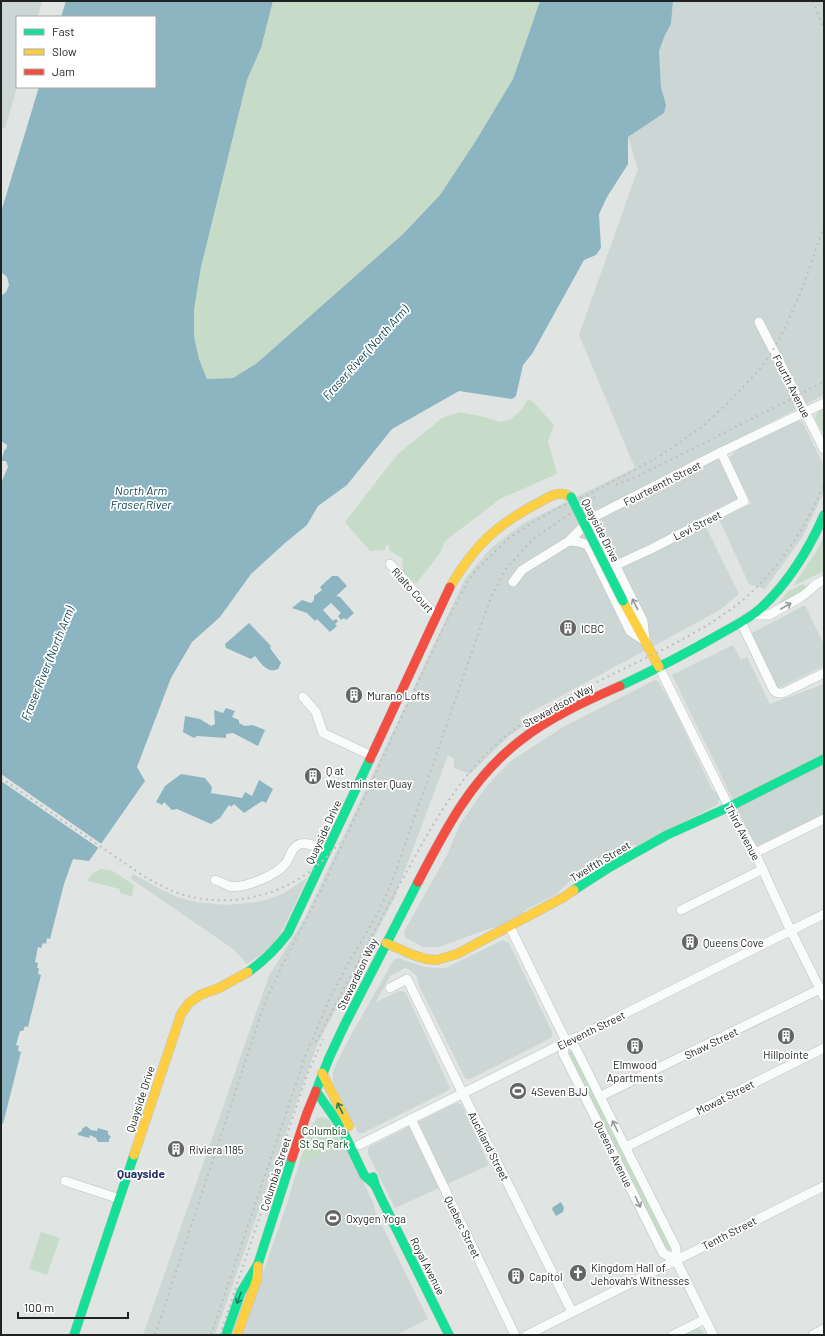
<svg xmlns="http://www.w3.org/2000/svg" width="825" height="1336" viewBox="0 0 825 1336" font-family="Barlow,sans-serif">
<rect width="100%" height="100%" fill="#e0e4e3"/>
<!-- built -->
<g fill="#ccd6d5">
<path d="M1,1h41l-4,16h-21v70l-12,41 -4,-1z"/>
<path d="M673,1h151v394l-108,55 22,48 -37,19 38,77 -19,16 -200,108 3,8 -15,11 -38,37 -16,-6v-9l-6,-4 -53,142 -78,148 -102,290h-72l126,-359 36,-58 160,-339 26,-31 33,-25 111,-55 -56,-133 59,-166 -10,-32 36,-25 2,-7 -5,-18 -2,-36 6,-16 6,-11z"/>
<path d="M798,420l5,3 21,43v26l-21,44 -38,53 -16,-5 -30,-65 32,-15 -22,-46 10,-10z"/>
<path d="M805,605l19,40v21l-47,23 -27,-55z"/>
<path d="M733,645l8,15 6,-3 23,47 54,-20v137l-63,27 -6,-3 -83,-170z"/>
<path d="M655,680l3,1 14,24 41,86 4,2 2,4v4l-2,4 -80,41 -5,-1 -52,25 -23,24 -33,17 -1,4 -28,13h-4l-52,19h-16l-17,-9 -2,-5 2,-5 41,-73 13,-31 24,-34 10,-12 17,-17 52,-34z"/>
<path d="M133,874l29,16 18,8 16,4 31,3 30,-3 9,-2 18,-7 23,-15 -23,49 -10,16 -12,11 -15,10 -14,-15 -103,-71z"/>
<path d="M503,940l6,3 43,89 -1,6 -81,41h-4l-2,-3 -45,-90 -2,-10 -9,-7 -3,-1 -15,8 -14,26 23,-11h3l4,2 44,95 -1,2 -86,43h-5l-22,-44 -3,-8v-8l3,-9 14,-27 43,-76 4,-3 4,1 24,8 14,1h7z"/>
<path d="M458,1103l4,2 27,60 -94,43 -27,-54v-5l1,-2 85,-43z"/>
<path d="M346,1144l28,61 1,6 53,108 -32,16h-155l45,-128 13,-43z"/>
</g>
<!-- green -->
<g fill="#c6dcc8">
<path d="M273,1h267l-27,78 -38,63 -35,53 -37,39 -146,129 -24,15 -27,1 -7,-20 -5,-23v-26l7,-43 46,-187 14,-32z"/>
<path d="M528,399l5,3 21,23 -6,16 9,33 -57,25 -55,42 -5,12 -24,31 -13,-12 -1,-14 -13,-8v-5h-3l-1,5 -15,1 -25,-29 37,-48 16,-20 44,-36 18,-6 24,5 16,5 11,-3 11,-10z"/>
<path d="M824,408v26c-3,-6 -8,-11 -9,-17l3,-6z"/>
<path d="M824,536v35l-31,15 23,-34z"/>
<path d="M803,584l3,3 -2,4 -27,15 11,-15z"/>
<path d="M101,869l10,1 23,15 -2,11 -10,-2 -2,-2v-3l-32,-8c1,-6 8,-10 13,-12z"/>
<path d="M573,1050l99,199 -6,3 -99,-199z"/>
<path d="M321,1117l7,2 18,25 -47,20 14,-41 3,-4z"/>
<path d="M41,1232l19,6 -13,37 -18,-6z"/>
<path d="M697,1328l4,2 3,5h-25z"/>
</g>
<!-- water -->
<g fill="#8cb5c1">
<path d="M66,1h207l-12,47 -14,32 -46,187 -7,43v26l5,23 8,20 26,-1 24,-15 146,-129 37,-39 35,-53 38,-63 27,-78h133l-2,23 -6,11 -6,16 2,36 5,18 -2,8 -36,24v27l-21,33 -8,17 2,34 -5,7 -12,5 -52,94 -9,11 -7,31 -4,3 -53,-8 -67,38 -45,56 -29,21 -11,19 -22,18 -34,31 -31,43 -28,25 -21,36 -34,89 8,14 -56,80 -16,-2 -9,25 -14,55 -3,-1 -1,6 -3,-1 -2,5 -3,-1 -3,15 3,1 -1,5h2l-1,6 3,1 -13,52 -3,-1 -2,5h-3l-4,14 3,1 -1,5 3,1 -18,72h-2v-641l7,-16 -2,-6h-5l4,-12 1,1 1,-5 -6,-4v-145l5,-4 3,-7 -2,-8 -6,-5v-60l38,-125h116v-70h-94z"/>
<path d="M332,576h6l9,10 -11,10 4,1 14,16 -8,7 -2,-2 -3,2 -3,-4 3,-3 -10,-10 -8,7 10,11 3,-2 2,2 -3,3 2,2 -7,6 -13,-13 -2,2 -8,-8 -15,-5 10,-8 9,3 3,-3v-4l8,-6 -2,-3z"/>
<path d="M249,623l22,23 -1,2 11,15 -3,6c-11,5 -17,-6 -23,-13l-4,3 -25,-11 -1,-4z"/>
<path d="M226,708l9,3 -3,6 7,3v3l6,3 8,-1 12,5 -7,16 -25,-13 -7,1v4l-29,-2 -3,2 -11,-6 2,-16 15,3 11,7 4,-2 -1,-14 9,3z"/>
<path d="M181,774l24,4 7,9 -1,6 31,5 3,-6 7,4 7,-16 14,9 -7,14 -4,-2 -18,12 -10,-9 -3,3 -2,-2 -9,13 -9,6 -34,-15 -5,1 -8,-8 -2,3 -6,-3 9,-16z"/>
<path d="M86,1126l5,4 6,1 1,-3 10,3v3l3,3 -2,2v3h-11l-2,-4 -6,-3 -1,3 -11,-3v-2l4,-2v-2z"/>
<path d="M561,1202l3,6 -1,4 -7,4 -4,-7 1,-2z"/>
</g>
<!-- pier -->
<path fill="#e0e4e3" d="M1,774l102,71 -3,4 -99,-68z"/>
<g fill="none" stroke-linecap="round" stroke-linejoin="round">
<defs>
<g id="street">
<path d="M759,322l65,127"/>
<path d="M592,518l51,103 2,19"/>
<path d="M569,541l10,1 9,3 42,86 15,10"/>
<path d="M390,564l46,52"/>
<path d="M601,572l50,-23 93,-48 -23,-49"/>
<path d="M513,582l9,-12 47,-29 23,-23 129,-66 103,-49"/>
<path d="M752,615h17l32,-18 8,-6 6,-6 9,-5"/>
<path d="M741,622l33,69 4,2h5l41,-20"/>
<path d="M659,667l70,140 26,46 36,78 33,66"/>
<path d="M303,697l13,15 7,21 49,23"/>
<path d="M755,853l69,-34"/>
<path d="M215,880c4,1 10,4 14,6 15,3 48,-11 57,-23 5,-7 5,-16 14,-19 10,-2 18,4 27,7"/>
<path d="M681,910l82,-41"/>
<path d="M510,927l56,114 9,6 101,201v12l37,75"/>
<path d="M390,988l17,-9 56,115 109,218"/>
<path d="M566,1041l-3,12 100,200 13,7"/>
<path d="M601,1096l219,-107"/>
<path d="M411,1119l104,216"/>
<path d="M359,1145l191,-95 16,-9 14,-5 244,-122"/>
<path d="M626,1147l198,-99"/>
<path d="M65,1181l55,18"/>
<path d="M527,1335l297,-149"/>
<path d="M673,1335l32,-16"/>
<path d="M813,1335l11,-6"/>
</g>
<g id="fast">
<path d="M620,686c34,-16 67,-33 100,-52 14,-8 29,-15 41,-26 28,-26 48,-59 63,-93"/>
<path d="M574,890l36,-23 57,-32 62,-28 95,-48"/>
<path d="M248,972c16,-11 28,-23 40,-39l82,-174"/>
<path d="M373,1177l2,8 7,15 67,135"/>
<path d="M375,1185l-11,-10 -23,-48 -25,-36 13,-33 15,-32 74,-144"/>
<path d="M74,1335l60,-180"/>
<path d="M226,1335l15,-43 17,-28 34,-106"/>
</g>
<g id="slow">
<path d="M450,587c24,-41 46,-62 88,-84 11,-6 21,-14 33,-6"/>
<path d="M623,601l36,66"/>
<path d="M386,943l27,12 13,4 11,1 20,-6 107,-57 10,-7"/>
<path d="M322,1073l27,53"/>
<path d="M134,1155l47,-141 8,-11 11,-8 19,-7 29,-16"/>
<path d="M237,1335l20,-56 1,-13"/>
</g>
<g id="jam">
<path d="M370,759l80,-172"/>
<path d="M418,882c27,-52 54,-105 103,-142 29,-23 65,-39 99,-54"/>
<path d="M292,1158l15,-45 9,-22"/>
</g>
</defs>
<!-- street casing -->
<use href="#street" stroke="#bec1c1" stroke-width="10"/>
<!-- fast casing -->
<use href="#fast" stroke="#bec1c1" stroke-width="10"/>
<!-- slow casing -->
<use href="#slow" stroke="#bec1c1" stroke-width="10"/>
<!-- jam casing -->
<use href="#jam" stroke="#bec1c1" stroke-width="10"/>
<!-- street -->
<use href="#street" stroke="#fafbfb" stroke-width="9"/>
<!-- fast -->
<use href="#fast" stroke="#16e098" stroke-width="9"/>
<!-- slow -->
<use href="#slow" stroke="#ffcf43" stroke-width="9"/>
<!-- jam -->
<use href="#jam" stroke="#f24e42" stroke-width="9"/>
<!-- rail -->
<g stroke="#bebfbe" stroke-width="2" stroke-dasharray="2 4" stroke-linecap="butt">
<path d="M813,1l11,29"/>
<path d="M616,485l20,-8 161,-81 27,-15"/>
<path d="M1,778l144,99c13,7 25,14 39,18 58,16 118,-5 155,-52"/>
<path d="M316,1042c25,-48 51,-97 77,-145 32,-58 61,-119 114,-162 29,-23 64,-40 98,-57 44,-22 93,-43 133,-74 39,-31 66,-74 86,-119"/>
<path d="M155,1335l110,-333 18,-38 40,-78 121,-260 24,-45 8,-11 33,-32 23,-15 28,-16 31,-14 69,-37 43,-30 25,-23 31,-33 14,-20 12,-22 17,-39 22,-63"/>
<path d="M211,1335l95,-281 24,-56 19,-36 29,-49 14,-31 99,-285 15,-28 27,-30 62,-42"/>
<path d="M220,1335l87,-260 16,-36"/>
</g>
<defs>
<path id="fast-bridge" d="M571,497l52,104"/>
</defs>
<!-- fast-bridge casing -->
<use href="#fast-bridge" stroke="#bec1c1" stroke-width="10" stroke-linecap="butt"/>
<!-- fast-bridge -->
<use href="#fast-bridge" stroke="#16e098" stroke-width="9"/>
</g>
<!-- one-way arrows -->
<defs><path id="oneway-shaft" d="M-6 0H5M1.5-3L5.5 0L1.5 3" fill="none" stroke-width="1.6" stroke-linecap="round" stroke-linejoin="round"/></defs>
<g stroke="#979999">
<use href="#oneway-shaft" transform="translate(635 604) rotate(-117)"/>
<use href="#oneway-shaft" transform="translate(786 606) rotate(-30)"/>
<use href="#oneway-shaft" transform="translate(615 1126) rotate(-116)"/>
<use href="#oneway-shaft" transform="translate(638 1202) rotate(64)"/>
</g>
<g stroke="#1a815c">
<use href="#oneway-shaft" transform="translate(340 1108) rotate(-117)"/>
<use href="#oneway-shaft" transform="translate(239 1298) rotate(109)"/>
</g>
<!-- icons -->
<defs>
<symbol id="building-disc" viewBox="-11 -11 22 22"><circle r="9.5" fill="#636665" stroke="#fff"/><path d="M-4-6H4V6H1V3H-1V6H-4ZM-2.5-4.3h1.7v1.8h-1.7ZM.8-4.3h1.7v1.8H.8ZM-2.5-1h1.7V.8h-1.7ZM.8-1h1.7V.8H.8Z" fill="#fff"/></symbol>
<symbol id="stadium-disc" viewBox="-11 -11 22 22"><circle r="9.5" fill="#636665" stroke="#fff"/><path d="M0-5a6.5 5 0 1 0 0 10a6.5 5 0 1 0 0-10ZM-3.5-1.8h7v3.6h-7Z" fill="#fff"/></symbol>
<symbol id="church-disc" viewBox="-11 -11 22 22"><circle r="9.5" fill="#636665" stroke="#fff"/><path d="M-1.2-6h2.4v3.5h3.3v2.4h-3.3V6h-2.4V-.1h-3.3v-2.4h3.3Z" fill="#fff"/></symbol>
</defs>
<g fill-rule="evenodd">
<use href="#building-disc" x="558" y="618" width="20" height="20"/>
<use href="#building-disc" x="344" y="685" width="20" height="20"/>
<use href="#building-disc" x="303" y="766" width="20" height="20"/>
<use href="#building-disc" x="680" y="932" width="20" height="20"/>
<use href="#building-disc" x="776" y="1026" width="20" height="20"/>
<use href="#building-disc" x="625" y="1036" width="20" height="20"/>
<use href="#stadium-disc" x="508" y="1081" width="20" height="20"/>
<use href="#building-disc" x="166" y="1139" width="20" height="20"/>
<use href="#stadium-disc" x="323" y="1208" width="20" height="20"/>
<use href="#church-disc" x="568" y="1263" width="20" height="20"/>
<use href="#building-disc" x="506" y="1266" width="20" height="20"/>
</g>
<g text-anchor="middle" dominant-baseline="central" stroke-width="3.5" stroke-linejoin="round" paint-order="stroke">
<!-- street labels -->
<g font-size="11" fill="#1f2221" stroke="#fff">
<text transform="translate(792 386) rotate(63)">Fourth Avenue</text>
<text transform="translate(662 483) rotate(-27)">Fourteenth Street</text>
<text transform="translate(697 525) rotate(-27)">Levi Street</text>
<text transform="translate(601 530) rotate(63)">Quayside Drive</text>
<text transform="translate(413 590) rotate(48)">Rialto Court</text>
<text transform="translate(558 705) rotate(-29)">Stewardson Way</text>
<text transform="translate(323 832) rotate(-65)">Quayside Drive</text>
<text transform="translate(743 832) rotate(62)">Third Avenue</text>
<text transform="translate(600 861) rotate(-31)">Twelfth Street</text>
<text transform="translate(357 974) rotate(-64)">Stewardson Way</text>
<text transform="translate(591 1030) rotate(-26)">Eleventh Street</text>
<text transform="translate(711 1043) rotate(-26)">Shaw Street</text>
<text transform="translate(725 1097) rotate(-27)">Mowat Street</text>
<text transform="translate(140 1099) rotate(-72)">Quayside Drive</text>
<text transform="translate(489 1146) rotate(63)">Auckland Street</text>
<text transform="translate(614 1154) rotate(64)">Queens Avenue</text>
<text transform="translate(275 1174) rotate(-72)">Columbia Street</text>
<text transform="translate(463 1227) rotate(64)">Quebec Street</text>
<text transform="translate(729 1233) rotate(-27)">Tenth Street</text>
<text transform="translate(428 1266) rotate(63)">Royal Avenue</text>
</g>
<!-- poi labels -->
<g font-size="11" fill="#1f2221" stroke="#fff" text-anchor="start">
<text x="581" y="628">ICBC</text>
<text x="367" y="695">Murano Lofts</text>
<text x="326" y="770">Q at<tspan x="326" dy="13">Westminster Quay</tspan></text>
<text x="703" y="942">Queens Cove</text>
<text x="786" y="1054" text-anchor="middle">Hillpointe</text>
<text x="635" y="1064" text-anchor="middle">Elmwood<tspan x="635" dy="13">Apartments</tspan></text>
<text x="531" y="1091">4Seven BJJ</text>
<text x="189" y="1149">Riviera 1185</text>
<text x="346" y="1218">Oxygen Yoga</text>
<text x="591" y="1267">Kingdom Hall of<tspan x="591" dy="13">Jehovah's Witnesses</tspan></text>
<text x="529" y="1276">Capitol</text>
</g>
<!-- park labels -->
<g font-size="11" fill="#0b4416" stroke="#fff">
<text x="324" y="1130">Columbia<tspan x="324" dy="13">St Sq Park</tspan></text>
</g>
<!-- water labels -->
<g font-size="12" font-style="italic" fill="#0f4350" stroke="#fff">
<text transform="translate(365 352) rotate(-48)">Fraser River (North Arm)</text>
<text x="141" y="490">North Arm<tspan x="141" dy="14">Fraser River</tspan></text>
<text transform="translate(47 663) rotate(-68)">Fraser River (North Arm)</text>
</g>
<!-- neighbourhood labels -->
<g font-size="12" font-weight="bold" fill="#2a306a" stroke="#fff">
<text x="141" y="1173">Quayside</text>
</g>
</g>
<!-- border -->
<rect width="825" height="1336" fill="none" stroke="#1f2221" stroke-width="4"/>
<!-- legend -->
<rect x="16" y="16" width="140" height="72" fill="#ffffff" stroke="#a5a7a6"/>
<rect x="24" y="29" width="20" height="6" fill="#16e098" stroke="#a5a7a6"/>
<text x="52" y="36" font-size="12" fill="#1f2221">Fast</text>
<rect x="24" y="49" width="20" height="6" fill="#ffcf43" stroke="#a5a7a6"/>
<text x="52" y="56" font-size="12" fill="#1f2221">Slow</text>
<rect x="24" y="69" width="20" height="6" fill="#f24e42" stroke="#a5a7a6"/>
<text x="52" y="76" font-size="12" fill="#1f2221">Jam</text>
<!-- scale -->
<path d="M18 1312v6h110v-6" fill="none" stroke="#1f2221" stroke-width="2"/>
<text x="24" y="1312" font-size="12" fill="#1f2221" stroke="#ffffff" stroke-width="3" paint-order="stroke">100 m</text>
</svg>
